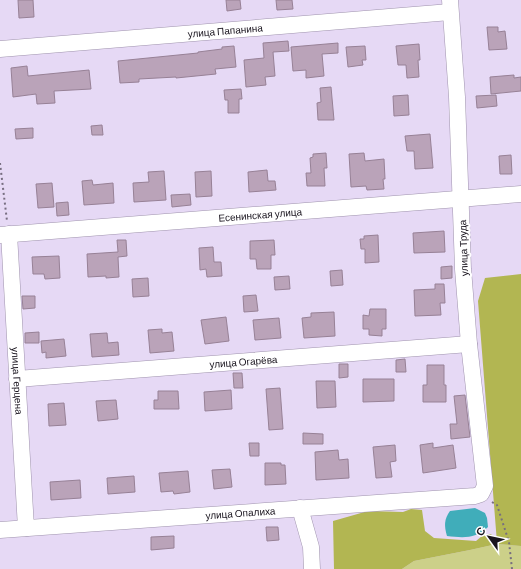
<svg xmlns="http://www.w3.org/2000/svg" width="521" height="569" viewBox="0 0 521 569" font-family="Barlow,sans-serif">
<rect width="100%" height="100%" fill="#e6d9f5"/>
<!-- green -->
<path fill="#ccd089" d="M497,544l24,2v23h-119l12,-8 56,-11z"/>
<!-- forest -->
<path fill="#b2b652" d="M521,274v272l-24,-2 -27,6 -56,11 -12,8h-68l-1,-48 35,-10 35,1 8,-3 11,1 3,21 9,7 42,3 6,-5 9,-2 6,9 -19,-242 7,-23z"/>
<!-- water -->
<path fill="#40adba" d="M475,508l10,5 2,5 1,9c-12,12 -25,11 -41,9 -3,-10 -3,-17 3,-25z"/>
<!-- building -->
<g fill="#baa3b9" stroke="#978196">
<path d="M18,0h15l1,17 -15,1z"/>
<path d="M226,0h14l1,9 -14,2z"/>
<path d="M276,0h16l1,9 -16,1z"/>
<path d="M487,27h11v5l7,-1 2,18 -18,1z"/>
<path d="M288,41l1,10 -16,1 2,24 -10,1 1,8 -20,2 -2,-27 20,-2 -1,-15z"/>
<path d="M338,43v10l-16,1 2,22 -18,2v-8l-13,1 -2,-24z"/>
<path d="M419,44l1,16h-2l1,17 -12,1 -1,-13h-8l-2,-19z"/>
<path d="M234,46l2,21 -21,2 1,5 -40,4v-1l-37,2v3l-19,1 -2,-22 80,-8v-1l24,-3v-2z"/>
<path d="M365,46l1,14h-4l1,5 -15,2 -2,-20z"/>
<path d="M27,66l1,10 61,-6 2,19 -37,2 1,12 -18,1 -1,-10 -23,3 -2,-29z"/>
<path d="M514,75v3l7,-1v14l-30,3 -1,-17z"/>
<path d="M331,87l3,33h-16l-1,-17 4,-1 -1,-14z"/>
<path d="M241,89l1,10h-3v14h-11v-13h-3l-1,-10z"/>
<path d="M408,95l1,20 -15,1 -1,-20z"/>
<path d="M496,95l1,11 -20,2 -1,-12z"/>
<path d="M102,125l1,10h-11l-1,-9z"/>
<path d="M33,128v10l-17,1 -1,-10z"/>
<path d="M430,134l3,34 -18,1 -1,-18h-7l-2,-15z"/>
<path d="M326,153l1,15h-3l1,18h-18l-1,-13h5l-1,-15 3,-1v-3z"/>
<path d="M364,153l1,8 19,-2 1,20h-2l1,10 -17,1 -1,-4 -15,1 -2,-33z"/>
<path d="M511,155l1,19h-12l-1,-18z"/>
<path d="M267,170l1,11h7l1,9 -27,2 -1,-20z"/>
<path d="M164,171l2,29 -32,2 -1,-19 16,-1 -1,-10z"/>
<path d="M211,171l1,25 -16,1 -1,-25z"/>
<path d="M92,180l1,5 20,-2 1,20 -30,2 -2,-24z"/>
<path d="M52,183l2,24 -16,1 -2,-24z"/>
<path d="M190,194l1,11 -19,2 -1,-12z"/>
<path d="M68,202l1,13 -12,1 -1,-13z"/>
<path d="M444,231l1,21 -31,1 -1,-20z"/>
<path d="M378,235l1,27 -14,1v-14h-4l-1,-10h4v-3z"/>
<path d="M117,240h9l1,16 -9,1 1,20 -13,1v-2l-18,1 -1,-23 31,-2z"/>
<path d="M274,240l1,15h-4v14h-14l-1,-10h-6v-18z"/>
<path d="M213,247l1,15h7l1,14 -15,1 -1,-8 -6,1 -1,-22z"/>
<path d="M59,256l1,22 -15,1 -1,-5h-11l-1,-17z"/>
<path d="M452,266v12l-11,1v-12z"/>
<path d="M342,270l1,15 -12,1 -1,-15z"/>
<path d="M289,276l1,13 -15,1 -1,-13z"/>
<path d="M148,278l1,18 -16,1 -1,-18z"/>
<path d="M435,284h9l1,19h-5l1,12 -26,1 -1,-26 21,-1z"/>
<path d="M256,295l2,16 -14,1 -1,-16z"/>
<path d="M22,296h13v12l-12,1z"/>
<path d="M370,309h16v20h-4v7l-13,-1v-6h-6v-14l6,1z"/>
<path d="M334,312l1,24 -31,2 -2,-20 9,-1v-4z"/>
<path d="M226,317l3,24 -24,3 -4,-24z"/>
<path d="M279,318l2,20 -26,2 -2,-20z"/>
<path d="M162,329v4l10,-1 2,19 -24,2 -2,-23z"/>
<path d="M39,332v11h-14v-10z"/>
<path d="M107,333l1,10 10,-1 1,13 -27,2 -2,-23z"/>
<path d="M64,339l2,17 -20,2v-6l-4,1 -1,-12z"/>
<path d="M405,359l1,13h-10v-12z"/>
<path d="M339,364h9v13l-9,1z"/>
<path d="M427,365h17v20h2v17h-23v-17h4z"/>
<path d="M233,373h9l1,15h-9z"/>
<path d="M363,379h31v22l-31,1z"/>
<path d="M316,381h19l1,26 -19,1z"/>
<path d="M280,388l3,41 -14,1 -3,-41z"/>
<path d="M231,390l1,19 -27,2 -1,-19z"/>
<path d="M158,391h20l1,18h-25v-9h4z"/>
<path d="M465,395l5,42 -19,2 -1,-15h7l-3,-28z"/>
<path d="M116,400l2,19 -20,2 -2,-20z"/>
<path d="M64,403l2,22 -17,1 -1,-22z"/>
<path d="M303,433l20,1v10h-20z"/>
<path d="M249,443h10v13h-9z"/>
<path d="M433,443v5l20,-3 3,23 -33,5 -3,-28z"/>
<path d="M395,445l1,16 -6,1 2,15 -16,1 -3,-31z"/>
<path d="M338,450l1,10 9,-1 1,19 -33,2 -1,-28z"/>
<path d="M265,463h16v2h4l1,19 -21,1z"/>
<path d="M230,469l2,18 -18,2 -2,-19z"/>
<path d="M188,471l2,21 -16,2 -1,-3 -12,1 -2,-19z"/>
<path d="M134,476l1,16 -27,2 -1,-16z"/>
<path d="M80,480l1,18 -30,2 -1,-18z"/>
<path d="M266,527h12l1,13 -12,1z"/>
<path d="M174,536v12l-23,2v-13z"/>
</g>
<g fill="none" stroke-linecap="round" stroke-linejoin="round">
<defs>
<g id="minor">
<path id="s1" d="M0,49l450,-37"/>
<path id="s2" d="M9,234l17,294"/>
<path id="s3" d="M0,235l521,-41"/>
<path id="s4" d="M17,379l452,-35"/>
<path d="M300,508l11,39 1,22"/>
<path id="s5" d="M0,530l475,-34 6,-2 4,-8 -16,-142 -6,-75 -6,-172 -7,-97"/>
</g>
</defs>
<!-- minor casing -->
<use href="#minor" stroke="#9f93ad" stroke-width="17"/>
<!-- path -->
<g stroke="#776e80" stroke-width="2" stroke-dasharray="2 3" stroke-linecap="butt">
<path d="M0,163l7,58"/>
<path d="M492,502l5,3 12,37 3,27"/>
</g>
<!-- minor -->
<use href="#minor" stroke="#fff" stroke-width="16"/>
</g>
<g text-anchor="middle" dominant-baseline="central" stroke-width="4" stroke-linejoin="round" paint-order="stroke">
<!-- street labels -->
<g font-size="10" fill="#19141e" stroke="#fff">
<text stroke="none"><textPath href="#s1" startOffset="226">улица Папанина</textPath></text>
<text stroke="none"><textPath href="#s3" startOffset="261">Есенинская улица</textPath></text>
<text transform="translate(463 248) rotate(-92)">улица Труда</text>
<text stroke="none"><textPath href="#s4" startOffset="227">улица Огарёва</textPath></text>
<text stroke="none"><textPath href="#s2" startOffset="147">улица Герцена</textPath></text>
<text stroke="none"><textPath href="#s5" startOffset="241">улица Опалиха</textPath></text>
</g>
</g>
<!-- north arrow -->
<g transform="translate(489 537) rotate(303)" stroke="#ffffff" stroke-width="3" paint-order="stroke">
<path d="M0-3L7 15L0 10L-7 15Z" fill="#19141e"/>
<text y="-6" font-size="11" font-weight="bold" text-anchor="middle" fill="#19141e">С</text>
</g>
</svg>
